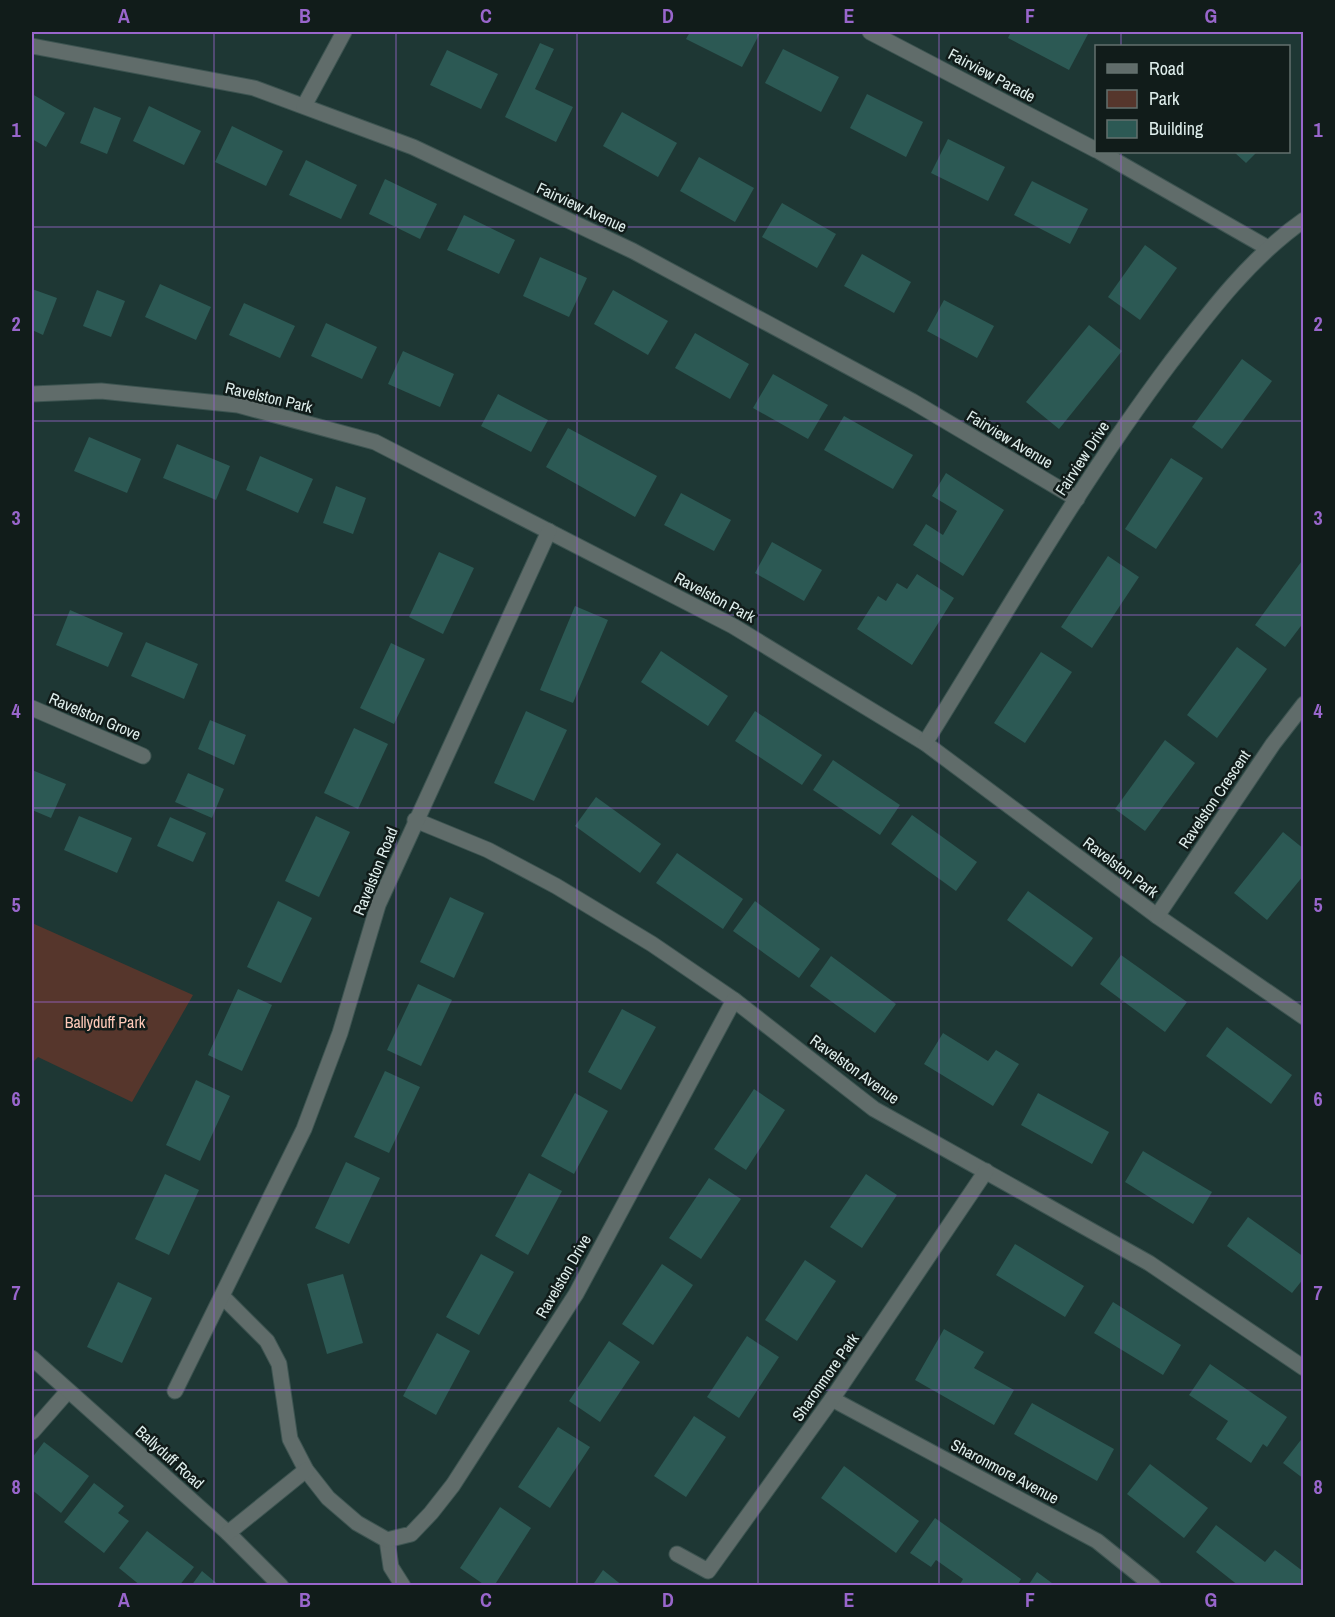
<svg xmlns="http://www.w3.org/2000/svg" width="1335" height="1617" viewBox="0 0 1335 1617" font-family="'Archivo Narrow',sans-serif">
<rect width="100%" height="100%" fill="#1e3734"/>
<!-- green -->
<path fill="#56362c" d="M32,923l161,72 -61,107 -94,-45 -6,6z"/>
<!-- building -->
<g fill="#2c5954">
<path d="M690,32h68l2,1 -18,34 -56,-28z"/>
<path d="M1011,32h71l6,2 -19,36 -61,-32z"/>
<path d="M540,43l14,6 -19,40 38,18 -17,35 -51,-25z"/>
<path d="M783,49l56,28 -18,35 -56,-29z"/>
<path d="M447,50l51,24 -17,35 -51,-24z"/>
<path d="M32,94l33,19 -19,34 -14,-8z"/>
<path d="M867,94l56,28 -17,35 -56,-29z"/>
<path d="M149,106l52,25 -17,34 -51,-24z"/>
<path d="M94,107l27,11 -14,36 -27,-11z"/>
<path d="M622,112l55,31 -19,34 -55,-31z"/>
<path d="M232,126l51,25 -17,35 -51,-24z"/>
<path d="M948,139l57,28 -17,34 -57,-28z"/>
<path d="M1234,152h23l-11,11z"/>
<path d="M699,157l55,31 -19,34 -55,-31z"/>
<path d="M306,160l51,25 -16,34 -52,-24z"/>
<path d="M385,179l52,25 -17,35 -51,-25z"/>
<path d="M1032,181l56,28 -18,35 -56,-29z"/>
<path d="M782,203l54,31 -19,34 -55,-31z"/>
<path d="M464,215l51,25 -16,34 -52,-24z"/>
<path d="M1145,245l32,23 -37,52 -32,-23z"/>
<path d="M862,254l49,28 -17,31 -50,-27z"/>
<path d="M540,257l47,21 -18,39 -46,-21z"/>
<path d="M160,284l51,23 -15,33 -51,-23z"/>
<path d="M32,289l25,9 -14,37 -11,-5z"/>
<path d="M97,290l28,11 -14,36 -28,-11z"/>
<path d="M613,290l55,31 -20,34 -54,-31z"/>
<path d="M944,300l50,26 -17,32 -50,-27z"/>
<path d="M244,303l51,23 -15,32 -51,-23z"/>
<path d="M326,323l51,24 -15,32 -51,-23z"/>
<path d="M1089,325l33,26 -63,78 -33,-27z"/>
<path d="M695,333l54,31 -19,35 -55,-31z"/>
<path d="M403,351l51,23 -14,33 -52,-23z"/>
<path d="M1242,359l30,22 -50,68 -30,-22z"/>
<path d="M773,374l55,31 -20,34 -55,-31z"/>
<path d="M498,394l50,26 -17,32 -50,-26z"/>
<path d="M844,416l69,39 -20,34 -69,-39z"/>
<path d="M568,428l89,48 -22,41 -89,-50z"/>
<path d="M89,437l52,22 -14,34 -53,-22z"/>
<path d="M177,444l53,22 -14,34 -53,-22z"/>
<path d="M260,456l53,23 -15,34 -52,-23z"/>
<path d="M1171,458l32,20 -47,71 -31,-20z"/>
<path d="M946,473l58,37 -41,66 -50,-31 13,-21 17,11 14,-24 -25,-15z"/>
<path d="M336,486l30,12 -13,36 -30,-11z"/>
<path d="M681,493l50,27 -17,31 -50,-26z"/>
<path d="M772,542l50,28 -18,31 -49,-28z"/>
<path d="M439,552l35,16 -31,66 -34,-17z"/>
<path d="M1108,556l31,21 -47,71 -31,-21z"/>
<path d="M1304,558v64l-19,25 -30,-22z"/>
<path d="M917,574l37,24 -42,67 -55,-36 21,-33 8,5 11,-18 10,6z"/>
<path d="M575,606l33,14 -35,83 -33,-13z"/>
<path d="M70,610l53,23 -15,34 -52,-22z"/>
<path d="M146,642l52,22 -14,35 -53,-23z"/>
<path d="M391,643l34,16 -31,65 -34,-16z"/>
<path d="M1237,647l30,22 -50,69 -30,-23z"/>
<path d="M661,651l67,45 -20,30 -67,-44z"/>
<path d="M1041,652l31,20 -47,71 -31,-20z"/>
<path d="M526,711l41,19 -33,71 -40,-18z"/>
<path d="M755,711l67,44 -20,30 -67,-44z"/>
<path d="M210,720l36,15 -12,30 -36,-16z"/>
<path d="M354,728l34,16 -30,65 -34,-16z"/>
<path d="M1165,740l30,23 -50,68 -30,-22z"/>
<path d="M833,760l67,45 -20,30 -67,-45z"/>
<path d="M32,770l34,14 -15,34 -19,-8z"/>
<path d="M188,773l36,16 -12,29 -37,-16z"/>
<path d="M596,797l65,47 -21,29 -65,-47z"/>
<path d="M912,815l65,47 -21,29 -65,-47z"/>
<path d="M79,816l53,22 -15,35 -53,-23z"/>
<path d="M316,816l34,16 -31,65 -34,-16z"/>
<path d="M170,817l36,16 -13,29 -36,-16z"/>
<path d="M1283,832l21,17v26l-37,45 -33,-27z"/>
<path d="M677,853l66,46 -20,30 -67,-46z"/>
<path d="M1028,891l65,47 -21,29 -65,-47z"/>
<path d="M450,897l34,16 -30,65 -34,-16z"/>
<path d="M278,901l34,17 -31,65 -34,-16z"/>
<path d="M755,901l65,48 -21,29 -66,-47z"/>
<path d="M1121,955l66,47 -22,30 -65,-48z"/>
<path d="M831,956l65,48 -21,29 -65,-47z"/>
<path d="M418,984l34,16 -31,66 -34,-16z"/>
<path d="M238,989l34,16 -30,66 -34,-16z"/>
<path d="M622,1009l34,18 -35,63 -33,-18z"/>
<path d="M1227,1027l65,48 -21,29 -65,-48z"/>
<path d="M943,1033l45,28 8,-11 23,14 -26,42 -69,-42z"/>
<path d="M385,1071l35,16 -31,66 -35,-16z"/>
<path d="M196,1080l34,16 -30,65 -34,-16z"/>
<path d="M754,1089l31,21 -39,60 -32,-21z"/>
<path d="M575,1093l33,18 -34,63 -33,-18z"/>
<path d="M1038,1093l71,39 -17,32 -71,-39z"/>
<path d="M1143,1151l69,41 -19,32 -68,-42z"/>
<path d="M346,1162l34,16 -31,66 -34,-16z"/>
<path d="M529,1173l33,18 -34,64 -33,-19z"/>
<path d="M165,1174l34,16 -30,65 -34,-16z"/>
<path d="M866,1174l31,21 -35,53 -32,-21z"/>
<path d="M709,1178l32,21 -40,60 -32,-21z"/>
<path d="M1248,1217l56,40v21l-12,15 -65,-47z"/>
<path d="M1015,1244l69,42 -19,31 -69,-42z"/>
<path d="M481,1254l33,18 -35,63 -33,-18z"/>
<path d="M805,1260l31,21 -39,60 -32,-21z"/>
<path d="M662,1264l31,21 -40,60 -31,-21z"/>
<path d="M343,1274l20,69 -36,11 -20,-70z"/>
<path d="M118,1282l34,16 -30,65 -35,-16z"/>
<path d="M1113,1302l68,43 -18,30 -69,-42z"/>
<path d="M944,1329l40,23 -10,16 40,22 -20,35 -79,-45z"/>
<path d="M437,1333l33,18 -34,64 -33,-19z"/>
<path d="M747,1336l32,21 -40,61 -32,-21z"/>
<path d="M609,1341l31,21 -40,60 -31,-21z"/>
<path d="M1210,1364l77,53 -20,30 -4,-3 -12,19 -35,-24 12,-18 -39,-26z"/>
<path d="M1032,1403l82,46 -17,32 -83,-47z"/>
<path d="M694,1416l32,21 -40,60 -32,-21z"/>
<path d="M558,1427l32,20 -40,61 -32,-21z"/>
<path d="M1304,1436v43l-21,-16z"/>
<path d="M44,1442l45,34 -28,37 -29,-23v-32z"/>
<path d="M1150,1464l58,44 -24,30 -57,-44z"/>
<path d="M844,1466l75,55 -23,32 -75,-55z"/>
<path d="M94,1483l30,23 -6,7 11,8 -25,32 -40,-31z"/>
<path d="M500,1507l31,21 -37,58h-8l-26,-18z"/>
<path d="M935,1518l86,61 -4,7h-58l4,-7 -27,-19 -5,7 -21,-14z"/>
<path d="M1216,1525l49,37 10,-12 29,22v14h-65l-43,-34z"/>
<path d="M147,1531l47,36 -15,19h-38l-22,-18z"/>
<path d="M603,1570l20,16h-31z"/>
<path d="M202,1571l18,15h-29z"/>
<path d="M1037,1572l19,14h-28z"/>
</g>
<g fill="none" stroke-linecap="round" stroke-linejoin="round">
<defs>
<g id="lane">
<path d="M32,1432l36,-41"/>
<path d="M387,1540l4,27 12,19"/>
</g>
<g id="street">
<path d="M870,32l226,118"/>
<path d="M32,46l222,42 159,59 220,104 279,150 165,98"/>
<path d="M304,106l40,-74"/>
<path d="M1100,152l168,96"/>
<path d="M32,394l69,-3 137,14 137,37 358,184 192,117 232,173 147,101"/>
<path d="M32,708l111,48"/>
<path d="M925,743c80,-128 155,-260 246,-381 39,-51 80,-105 133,-142"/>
<path d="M415,820l73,30 68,36 96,58 82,56 140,109 275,154 155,105"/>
<path d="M1157,916l116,-172 31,-40"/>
<path d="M222,1296l45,45 12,23 11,75 16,31 22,28 29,25 30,17 24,-6 20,-21 22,-28 123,-191 158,-294"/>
<path d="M32,1358l196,175 53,53"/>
<path d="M175,1391l129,-262 36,-96 38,-128 171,-374"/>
<path d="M832,1399l265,142 56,45"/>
<path d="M228,1533l78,-63"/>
<path d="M677,1554l31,17 124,-172 154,-228"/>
</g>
</defs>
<!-- lane casing -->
<use href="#lane" stroke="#3d5451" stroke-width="17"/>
<!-- street casing -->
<use href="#street" stroke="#3d5451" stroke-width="17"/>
<!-- lane -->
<use href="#lane" stroke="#606c6a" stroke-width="15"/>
<!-- street -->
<use href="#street" stroke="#606c6a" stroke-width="15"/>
</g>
<!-- grid -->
<path fill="none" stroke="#96c" stroke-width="1.5" stroke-opacity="0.55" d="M214,32v1554M396,32v1554M577,32v1554M758,32v1554M939,32v1554M1121,32v14M1121,152v1434M32,227h1272M32,421h1272M32,615h1272M32,808h1272M32,1002h1272M32,1196h1272M32,1390h1272"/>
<g text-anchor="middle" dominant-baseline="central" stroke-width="5" stroke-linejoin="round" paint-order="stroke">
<!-- street labels -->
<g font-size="16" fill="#dfeeec" stroke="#111c1a">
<text transform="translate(992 75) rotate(28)">Fairview Parade</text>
<text transform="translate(582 207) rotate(25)">Fairview Avenue</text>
<text transform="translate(269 397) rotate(13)">Ravelston Park</text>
<text transform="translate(1010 439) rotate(31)">Fairview Avenue</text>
<text transform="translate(1082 458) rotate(-57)">Fairview Drive</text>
<text transform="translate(715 597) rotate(28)">Ravelston Park</text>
<text transform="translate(95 716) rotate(23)">Ravelston Grove</text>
<text transform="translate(1214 799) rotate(-56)">Ravelston Crescent</text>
<text transform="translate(1121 867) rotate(37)">Ravelston Park</text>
<text transform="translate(375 871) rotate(-68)">Ravelston Road</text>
<text transform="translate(855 1069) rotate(36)">Ravelston Avenue</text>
<text transform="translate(563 1276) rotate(-60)">Ravelston Drive</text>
<text transform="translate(825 1377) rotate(-55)">Sharonmore Park</text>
<text transform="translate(170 1457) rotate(42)">Ballyduff Road</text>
<text transform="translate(1005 1471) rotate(28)">Sharonmore Avenue</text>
</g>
<!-- park labels -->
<g font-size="16" fill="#fec9b8" stroke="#111c1a">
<text x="105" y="1022">Ballyduff Park</text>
</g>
</g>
<!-- border -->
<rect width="1335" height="1617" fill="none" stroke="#111c1a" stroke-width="66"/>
<!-- legend -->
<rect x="1095" y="45" width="195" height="108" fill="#111c1a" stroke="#63706e" stroke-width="1.5"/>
<rect x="1107" y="64" width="30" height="9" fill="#606c6a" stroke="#63706e" stroke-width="1.5"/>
<text x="1149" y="75" font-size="18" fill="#dfeeec">Road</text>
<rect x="1107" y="90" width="30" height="18" fill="#56362c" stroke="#63706e" stroke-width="1.5"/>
<text x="1149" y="105" font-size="18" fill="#dfeeec">Park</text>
<rect x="1107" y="120" width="30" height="18" fill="#2c5954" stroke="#63706e" stroke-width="1.5"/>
<text x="1149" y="135" font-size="18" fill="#dfeeec">Building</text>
<rect x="33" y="33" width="1269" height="1551" fill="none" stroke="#96c" stroke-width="2"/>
<g font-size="20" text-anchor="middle" font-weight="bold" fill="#96c">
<text x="124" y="23">A</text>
<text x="305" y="23">B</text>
<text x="486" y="23">C</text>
<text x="668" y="23">D</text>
<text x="849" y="23">E</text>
<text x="1030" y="23">F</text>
<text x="1211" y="23">G</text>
<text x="16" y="137">1</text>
<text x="1318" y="137">1</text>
<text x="16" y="331">2</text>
<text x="1318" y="331">2</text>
<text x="16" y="525">3</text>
<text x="1318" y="525">3</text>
<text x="16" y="718">4</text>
<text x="1318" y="718">4</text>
<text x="16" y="912">5</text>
<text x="1318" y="912">5</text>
<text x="16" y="1106">6</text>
<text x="1318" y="1106">6</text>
<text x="16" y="1300">7</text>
<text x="1318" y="1300">7</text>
<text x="16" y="1494">8</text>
<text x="1318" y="1494">8</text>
<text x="124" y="1607">A</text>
<text x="305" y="1607">B</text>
<text x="486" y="1607">C</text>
<text x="668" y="1607">D</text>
<text x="849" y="1607">E</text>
<text x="1030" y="1607">F</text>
<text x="1211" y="1607">G</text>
</g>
</svg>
